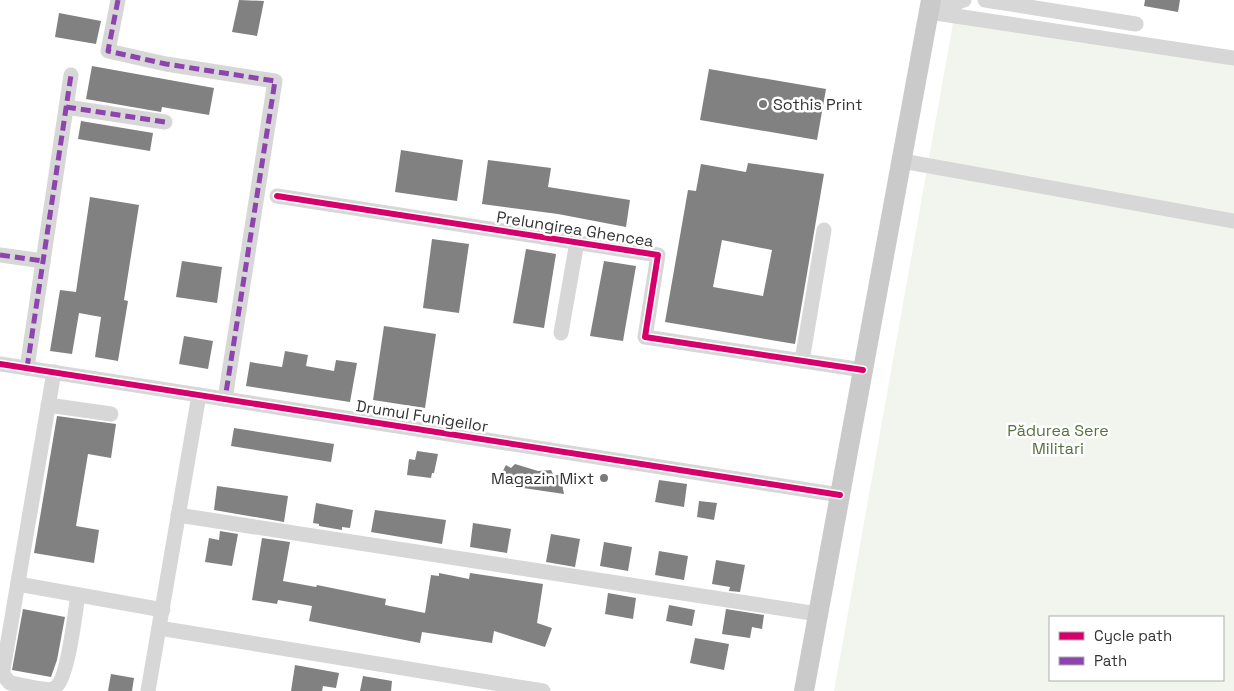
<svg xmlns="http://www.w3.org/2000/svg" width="1234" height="691" viewBox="0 0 1234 691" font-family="'Space Grotesk',sans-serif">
<rect width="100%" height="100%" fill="#fff"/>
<!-- green -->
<path fill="#f1f5ed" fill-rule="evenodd" d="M955,12l279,43v636h-400zM1050,617h173v63h-173z"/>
<!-- building -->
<g fill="#818181" fill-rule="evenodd">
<path d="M239,0l25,1 -7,35 -25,-4z"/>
<path d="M1145,0h35l-2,12 -34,-6z"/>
<path d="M59,13l42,8 -5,23 -41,-7z"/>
<path d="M92,66l122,22 -5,27 -47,-8 -1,5 -75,-13z"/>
<path d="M709,69l117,20 -9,51 -117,-20z"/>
<path d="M81,121l72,12 -3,18 -72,-12z"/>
<path d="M401,150l62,10 -6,41 -62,-9z"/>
<path d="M488,160l63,8 -3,19 82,13 -4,27 -68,-13 -76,-10z"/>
<path d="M748,163l76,11 -29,170 -130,-22 23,-132 8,1 5,-27 45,8zM722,240l50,10 -9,46 -50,-9z"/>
<path d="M90,197l49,8 -15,95 4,1 -10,60 -23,-4 6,-40 -22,-4 -7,41 -22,-3 10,-61 16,2z"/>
<path d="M432,239l37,5 -10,69 -36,-5z"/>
<path d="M526,249l30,5 -12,74 -31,-5z"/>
<path d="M182,261l40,6 -5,36 -41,-6z"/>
<path d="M604,261l32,5 -13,75 -33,-5z"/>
<path d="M384,326l52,8 -11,74 -52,-8z"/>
<path d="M184,336l29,5 -5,28 -29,-5z"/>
<path d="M285,351l23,4 -2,11 28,5 2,-11 21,3 -7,39 -104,-16 4,-24 32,5z"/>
<path d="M57,416l59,8 -5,34 -23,-4 -12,72 23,4 -5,33 -60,-10z"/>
<path d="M234,428l100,16 -3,18 -100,-16z"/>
<path d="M417,451l21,3 -4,19h-2l-1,5 -24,-3 2,-16 6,1z"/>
<path d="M515,464l23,7 13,-1 3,6 6,-2 4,20 -68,-10 10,-19 5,3z"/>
<path d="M659,480l28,4 -3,23 -29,-5z"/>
<path d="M217,486l71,10 -4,26 -70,-12z"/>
<path d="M699,501l18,2 -3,17 -17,-3z"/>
<path d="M316,503l37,7 -3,18 -8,-1v3l-23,-4v-2l-6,-1z"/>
<path d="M375,510l71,10 -4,24 -71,-12z"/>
<path d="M473,523l38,6 -4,24 -37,-6z"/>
<path d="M220,531l18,3 -6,32 -27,-4 4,-24 10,2z"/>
<path d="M551,534l29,5 -5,28 -29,-5z"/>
<path d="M262,538l28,4 -7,39 33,6 1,-2 69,14 -1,6 40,8 6,-38 8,1v-3l30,6 1,-6 73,11 -6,39 15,5 -7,19 -51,-16 -2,12 -70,-11 -2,11 -111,-22 3,-15 -34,-6 -1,4 -25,-4z"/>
<path d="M604,542l28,5 -4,24 -28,-5z"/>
<path d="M659,551l29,5 -4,24 -29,-5z"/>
<path d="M716,560l29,5 -5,27 -11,-1 1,-4 -18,-3z"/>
<path d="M608,593l28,5 -3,21 -28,-5z"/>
<path d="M669,605l26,5 -3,16 -26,-5z"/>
<path d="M23,609l42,8 -8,43 -6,17 -39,-7z"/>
<path d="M726,609l38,6 -2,14 -10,-2 -2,11 -28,-4z"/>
<path d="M695,638l34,6 -5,26 -34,-7z"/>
<path d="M295,665l44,8 -3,15 -13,-2 -1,5h-31z"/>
<path d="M111,674l23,4 -2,13h-24z"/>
<path d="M363,676l29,5 -1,10h-31z"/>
</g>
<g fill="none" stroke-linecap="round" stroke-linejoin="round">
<!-- minor -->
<g stroke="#d7d7d7" stroke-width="15">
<path d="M118,0l-10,51 58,13 109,17 -50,318"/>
<path d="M985,0l151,24"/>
<path d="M933,11l31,-11"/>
<path d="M929,12l305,46"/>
<path d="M66,107l99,15"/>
<path d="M902,161l332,60"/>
<path d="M277,196l381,59 -13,82 218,33"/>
<path d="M0,255l43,6"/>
<path d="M561,333l16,-91"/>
<path d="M802,361l22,-131"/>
<path d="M0,364l840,131"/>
<path d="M27,368l44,-293"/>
<path d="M54,372l-51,298v5l7,8c11,2 33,8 42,6 16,-3 23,-78 26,-94"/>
<path d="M48,405l63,9"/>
<path d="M178,515l640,99"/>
<path d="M18,584l145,26"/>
<path d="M159,628l384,63"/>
<path d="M148,691l51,-296"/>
</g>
<!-- major -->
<path stroke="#cacaca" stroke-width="20" d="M804,691l127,-691"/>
<!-- quiet -->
<g stroke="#8e44ad" stroke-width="5" stroke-dasharray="10 5" stroke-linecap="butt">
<path d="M118,0l-10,51 58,13 109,17 -50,318"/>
<path d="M66,107l99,15"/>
<path d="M0,255l43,6"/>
<path d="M27,368l44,-293"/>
</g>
<defs>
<g id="cycleway">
<path d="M277,196l381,59 -13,82 218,33"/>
<path d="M0,364l840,131"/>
</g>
</defs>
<!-- cycleway casing -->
<use href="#cycleway" stroke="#fff" stroke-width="9"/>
<!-- cycleway -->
<use href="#cycleway" stroke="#d6006c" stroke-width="6"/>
</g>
<!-- markers -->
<g fill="#7a7a7a" stroke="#fff" stroke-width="2">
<circle cx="763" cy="104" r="5"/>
<circle cx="604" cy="478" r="5"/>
</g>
<g text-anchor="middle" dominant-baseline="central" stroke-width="5" stroke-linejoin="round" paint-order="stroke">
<!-- poi labels -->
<g font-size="16" fill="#333" stroke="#fff" text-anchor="start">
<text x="773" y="104">Sothis Print</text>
<text x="594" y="478" text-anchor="end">Magazin Mixt</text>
</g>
<!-- street labels -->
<g font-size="16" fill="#333" stroke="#fff">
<text transform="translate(575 229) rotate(9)">Prelungirea Ghencea</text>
<text transform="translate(422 416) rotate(9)">Drumul Funigeilor</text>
</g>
<!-- park labels -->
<g font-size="16" fill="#56703f" stroke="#fff">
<text x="1058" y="430">Pădurea Sere<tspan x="1058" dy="18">Militari</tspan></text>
</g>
</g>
<!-- legend -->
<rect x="1049" y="616" width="175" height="65" fill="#ffffff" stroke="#adadad"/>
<rect x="1059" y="632" width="25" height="8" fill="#d6006c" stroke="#adadad"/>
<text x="1094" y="641" font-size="15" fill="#333333">Cycle path</text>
<rect x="1059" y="657" width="25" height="8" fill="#8e44ad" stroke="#adadad"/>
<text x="1094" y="666" font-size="15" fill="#333333">Path</text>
</svg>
